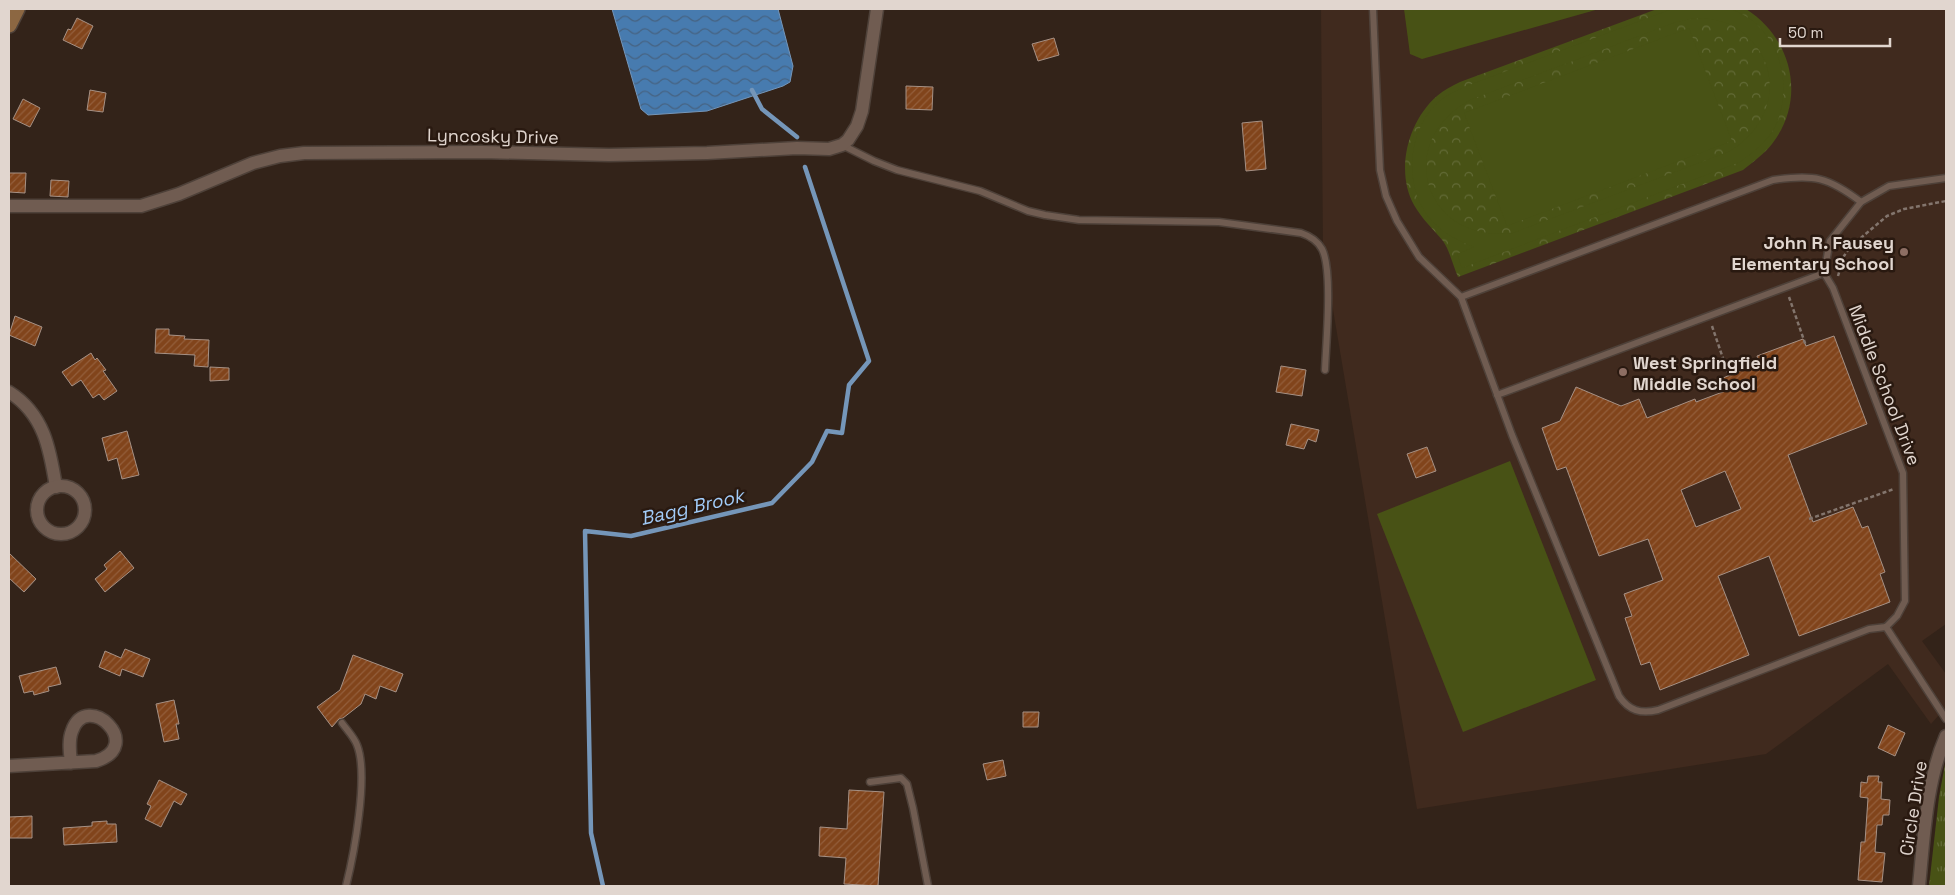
<svg xmlns="http://www.w3.org/2000/svg" width="1955" height="895" viewBox="0 0 1955 895" font-family="'Space Grotesk',sans-serif">
<defs>
<pattern id="grass-tufts" width="24" height="20" patternUnits="userSpaceOnUse" patternTransform="scale(1.25)"><rect width="24" height="20" fill="#485215"/><path d="M3 7l-1-3M5 7V3M7 7l1-3M15 17l-1-3M17 17v-4M19 17l1-3" fill="none" stroke="#626a36"/></pattern>
<pattern id="forest-crowns" width="20" height="18" patternUnits="userSpaceOnUse" patternTransform="scale(1.25)"><rect width="20" height="18" fill="#485215"/><path d="M2 6a3 3 0 1 1 6 0M12 15a3 3 0 1 1 6 0" fill="none" stroke="#626a36"/></pattern>
<pattern id="water-waves" width="16" height="10" patternUnits="userSpaceOnUse" patternTransform="scale(1.25)"><rect width="16" height="10" fill="#477baf"/><path d="M0 5q4-4 8 0t8 0" fill="none" stroke="#466382"/></pattern>
<pattern id="building-hatch" width="6" height="6" patternUnits="userSpaceOnUse" patternTransform="scale(1.25)"><rect width="6" height="6" fill="#81441b"/><path d="M-1 1l2-2M0 6l6-6M5 7l2-2" fill="none" stroke="#935e3b"/></pattern>
</defs>
<rect width="100%" height="100%" fill="#332319"/>
<!-- built -->
<path fill="#402a1e" d="M1321,9h625v615l-24,17 24,33v33l-15,17 -43,-60 -122,90 -349,55 -94,-559z"/>
<!-- grass -->
<path fill="url(#grass-tufts)" d="M1946,759v127h-17l10,-89z"/>
<!-- forest -->
<path fill="url(#forest-crowns)" d="M1657,9h89c46,29 61,90 26,135 -8,10 -19,18 -29,26l-285,107c-5,-11 -8,-26 -15,-36 -10,-12 -21,-22 -29,-36 -19,-34 -6,-84 23,-109 7,-6 15,-10 23,-14z"/>
<!-- pitch -->
<g fill="#485215" fill-rule="evenodd">
<path d="M1404,9h195l-177,50 -12,-5z"/>
<path d="M1672,9c12,0 52,-3 61,1 46,17 62,75 42,117 -8,15 -22,25 -35,35l-278,106 -5,-14 17,-7c-15,-6 -30,-13 -42,-26 -28,-31 -26,-85 3,-116 8,-8 19,-13 29,-18zM1705,18c11,2 23,4 33,11 48,33 39,96 -10,123l-215,81c-88,11 -121,-90 -43,-133l206,-78 15,-3z"/>
<path d="M1689,28l43,113 -225,85 -43,-113z"/>
<path d="M1510,461l86,219 -133,52 -86,-218z"/>
</g>
<!-- water -->
<path fill="url(#water-waves)" stroke="#7596b9" d="M612,9h166l15,57 -3,16 -7,4 -76,25 -59,4 -7,-6z"/>
<g fill="none" stroke-linecap="round" stroke-linejoin="round">
<!-- stream -->
<g stroke="#7596b9" stroke-width="4.5">
<path d="M752,90l10,19 35,28"/>
<path d="M603,886l-12,-53 -6,-302 46,5 141,-33 40,-41 15,-31 15,2 7,-48 20,-24 -64,-194"/>
</g>
</g>
<!-- building -->
<g fill="url(#building-hatch)" stroke="#a69185" fill-rule="evenodd">
<path d="M77,18l16,8 -11,23 -19,-9 5,-11 3,1z"/>
<path d="M1054,38l5,17 -21,6 -6,-17z"/>
<path d="M906,86l27,1 -1,23 -26,-1z"/>
<path d="M90,90l16,3 -3,19 -16,-2z"/>
<path d="M23,99l17,9 -10,19 -17,-8z"/>
<path d="M1262,121l4,48 -20,2 -4,-48z"/>
<path d="M9,173h17l-1,20 -16,-1z"/>
<path d="M51,180l18,1 -1,16 -18,-1z"/>
<path d="M15,316l27,11 -7,19 -26,-11z"/>
<path d="M156,329h13v6l16,1 -1,3 25,1 -1,27 -14,-1 1,-11 -40,-2z"/>
<path d="M1834,336l33,88 -79,31 25,67 40,-15 9,21 6,-2 17,46 -5,2 10,28 -91,34 -30,-80 -51,20 31,79 -89,35 -10,-28 -9,3 -16,-47 7,-2 -8,-22 39,-14 -15,-41 -49,17 -33,-89 -9,3 -15,-42 18,-7 16,-34 45,19 18,-7 8,19 48,-19 1,3 32,-12 -5,-12 36,-15 -2,-7 46,-17 3,7zM1725,471l16,38 -45,18 -15,-37z"/>
<path d="M91,353l4,7 2,-2 9,12 -3,1 14,20 -13,9 -5,-6 -6,4 -12,-18 -9,6 -10,-14z"/>
<path d="M1281,366l25,4 -4,26 -26,-4z"/>
<path d="M210,367l19,1v12l-19,1z"/>
<path d="M1291,424l28,6 -3,12 -8,-3 -4,10 -18,-4z"/>
<path d="M127,431l12,44 -17,4 -5,-21 -9,3 -6,-23z"/>
<path d="M1427,447l9,24 -20,7 -9,-24z"/>
<path d="M120,551l14,17 -29,24 -10,-13 12,-10 -3,-4z"/>
<path d="M9,553l27,26 -12,13 -15,-14z"/>
<path d="M125,649l25,10 -7,18 -21,-8 -2,7 -21,-9 6,-16 16,7z"/>
<path d="M353,655l50,19 -7,18 -16,-6 -4,13 -11,-5 -4,10 -18,14 -4,1 -7,8 -15,-20 23,-17z"/>
<path d="M56,667l5,17 -13,3 1,4 -15,4 -1,-4 -9,2 -5,-17z"/>
<path d="M174,700l5,24h-3l3,15 -15,3 -8,-38z"/>
<path d="M1023,712h16l-1,15h-15z"/>
<path d="M1888,725l17,8 -10,23 -17,-8z"/>
<path d="M1003,760l3,16 -19,4 -4,-16z"/>
<path d="M1868,776h11l-1,6h4l-1,17 9,1 -1,15h-6l-1,10h-5l-2,27 10,1 -3,29 -24,-2 3,-38h4l3,-44 -8,-1 1,-15 6,1z"/>
<path d="M159,780l28,14 -6,11 -7,-4 -13,26 -16,-8 6,-13 -4,-2z"/>
<path d="M849,790l35,2 -6,94 -34,-2 2,-26 -27,-2 1,-29 27,2z"/>
<path d="M32,816v22h-23v-21z"/>
<path d="M107,821v3h9l1,18 -53,3 -1,-17 29,-2v-4z"/>
</g>
<g fill="none" stroke-linecap="round" stroke-linejoin="round">
<defs>
<g id="service">
<path d="M1373,9l7,161 6,26 11,25 22,36 42,40 51,138 107,261c10,15 22,18 39,14l211,-81 17,-2"/>
<path d="M842,145l32,16 23,9 83,21 48,20 17,4 34,5 140,2 82,11c9,3 16,7 21,16 11,21 4,94 3,121"/>
<path d="M1461,297l312,-117c41,-6 55,-3 88,22"/>
<path d="M1497,395l327,-122"/>
<path d="M1886,627l11,-11 8,-15 -2,-128 -70,-185 -9,-15 6,-32 31,-39 28,-16 57,-8"/>
<path d="M1886,627l60,92"/>
<path d="M342,723c5,7 12,14 15,22 12,30 -3,109 -11,141"/>
<path d="M870,782l31,-4 6,6 6,24 15,78"/>
</g>
<g id="minor">
<path d="M9,206h132l38,-12 74,-31 27,-7 24,-3 178,-1 127,3 98,-2 90,-5 32,1 13,-4 6,-5 9,-14 5,-15 15,-102"/>
<path d="M9,392c35,22 41,57 47,95"/>
<circle cx="61" cy="510" r="24"/>
<path d="M9,766l87,-5c50,-15 -9,-72 -24,-30 -4,10 -2,22 -1,32"/>
<path d="M1919,886c5,-50 7,-104 27,-150"/>
</g>
<path id="secondary" d="M9,25l8,-16"/>
</defs>
<!-- service casing -->
<use href="#service" stroke="#4e4139" stroke-width="9"/>
<!-- minor casing -->
<use href="#minor" stroke="#4e4139" stroke-width="15"/>
<!-- secondary casing -->
<use href="#secondary" stroke="#4e4139" stroke-width="18"/>
<!-- path -->
<g stroke="#83756d" stroke-width="2.5" stroke-dasharray="4 2.5" stroke-linecap="butt">
<path d="M1838,276l6,-20 6,-9 37,-31 17,-7 42,-8"/>
<path d="M1789,297l17,49"/>
<path d="M1712,326l17,50"/>
<path d="M1809,519l85,-30"/>
</g>
<!-- service -->
<use href="#service" stroke="#705c51" stroke-width="6"/>
<!-- minor -->
<use href="#minor" stroke="#705c51" stroke-width="12"/>
<!-- secondary -->
<use href="#secondary" stroke="#8c6742" stroke-width="15"/>
</g>
<!-- markers -->
<g fill="#8d6e63" stroke="#291910" stroke-width="2">
<circle cx="1904" cy="252" r="5"/>
<circle cx="1623" cy="372" r="5"/>
</g>
<g text-anchor="middle" dominant-baseline="central" stroke-width="5" stroke-linejoin="round" paint-order="stroke">
<!-- street labels -->
<g font-size="18" fill="#e1d6cf" stroke="#291910">
<text transform="translate(493 136) rotate(1)">Lyncosky Drive</text>
<text transform="translate(1885 385) rotate(69)">Middle School Drive</text>
<text transform="translate(1913 808) rotate(-81)">Circle Drive</text>
</g>
<!-- poi labels -->
<g font-size="18" font-weight="bold" fill="#e1d6cf" stroke="#291910" text-anchor="end">
<text x="1894" y="242">John R. Fausey<tspan x="1894" dy="21">Elementary School</tspan></text>
<text x="1633" y="362" text-anchor="start">West Springfield<tspan x="1633" dy="21">Middle School</tspan></text>
</g>
<!-- water labels -->
<g font-size="19" font-style="italic" fill="#a2ccf9" stroke="#291910">
<text transform="translate(692 507) rotate(-13)">Bagg Brook</text>
</g>
</g>
<!-- border -->
<rect width="1955" height="895" fill="none" stroke="#e1d6cf" stroke-width="20"/>
<!-- scale -->
<path d="M1780 38v8h110v-8" fill="none" stroke="#e1d6cf" stroke-width="2.5"/>
<text x="1788" y="38" font-size="15" fill="#e1d6cf" stroke="#291910" stroke-width="4" paint-order="stroke">50 m</text>
</svg>
